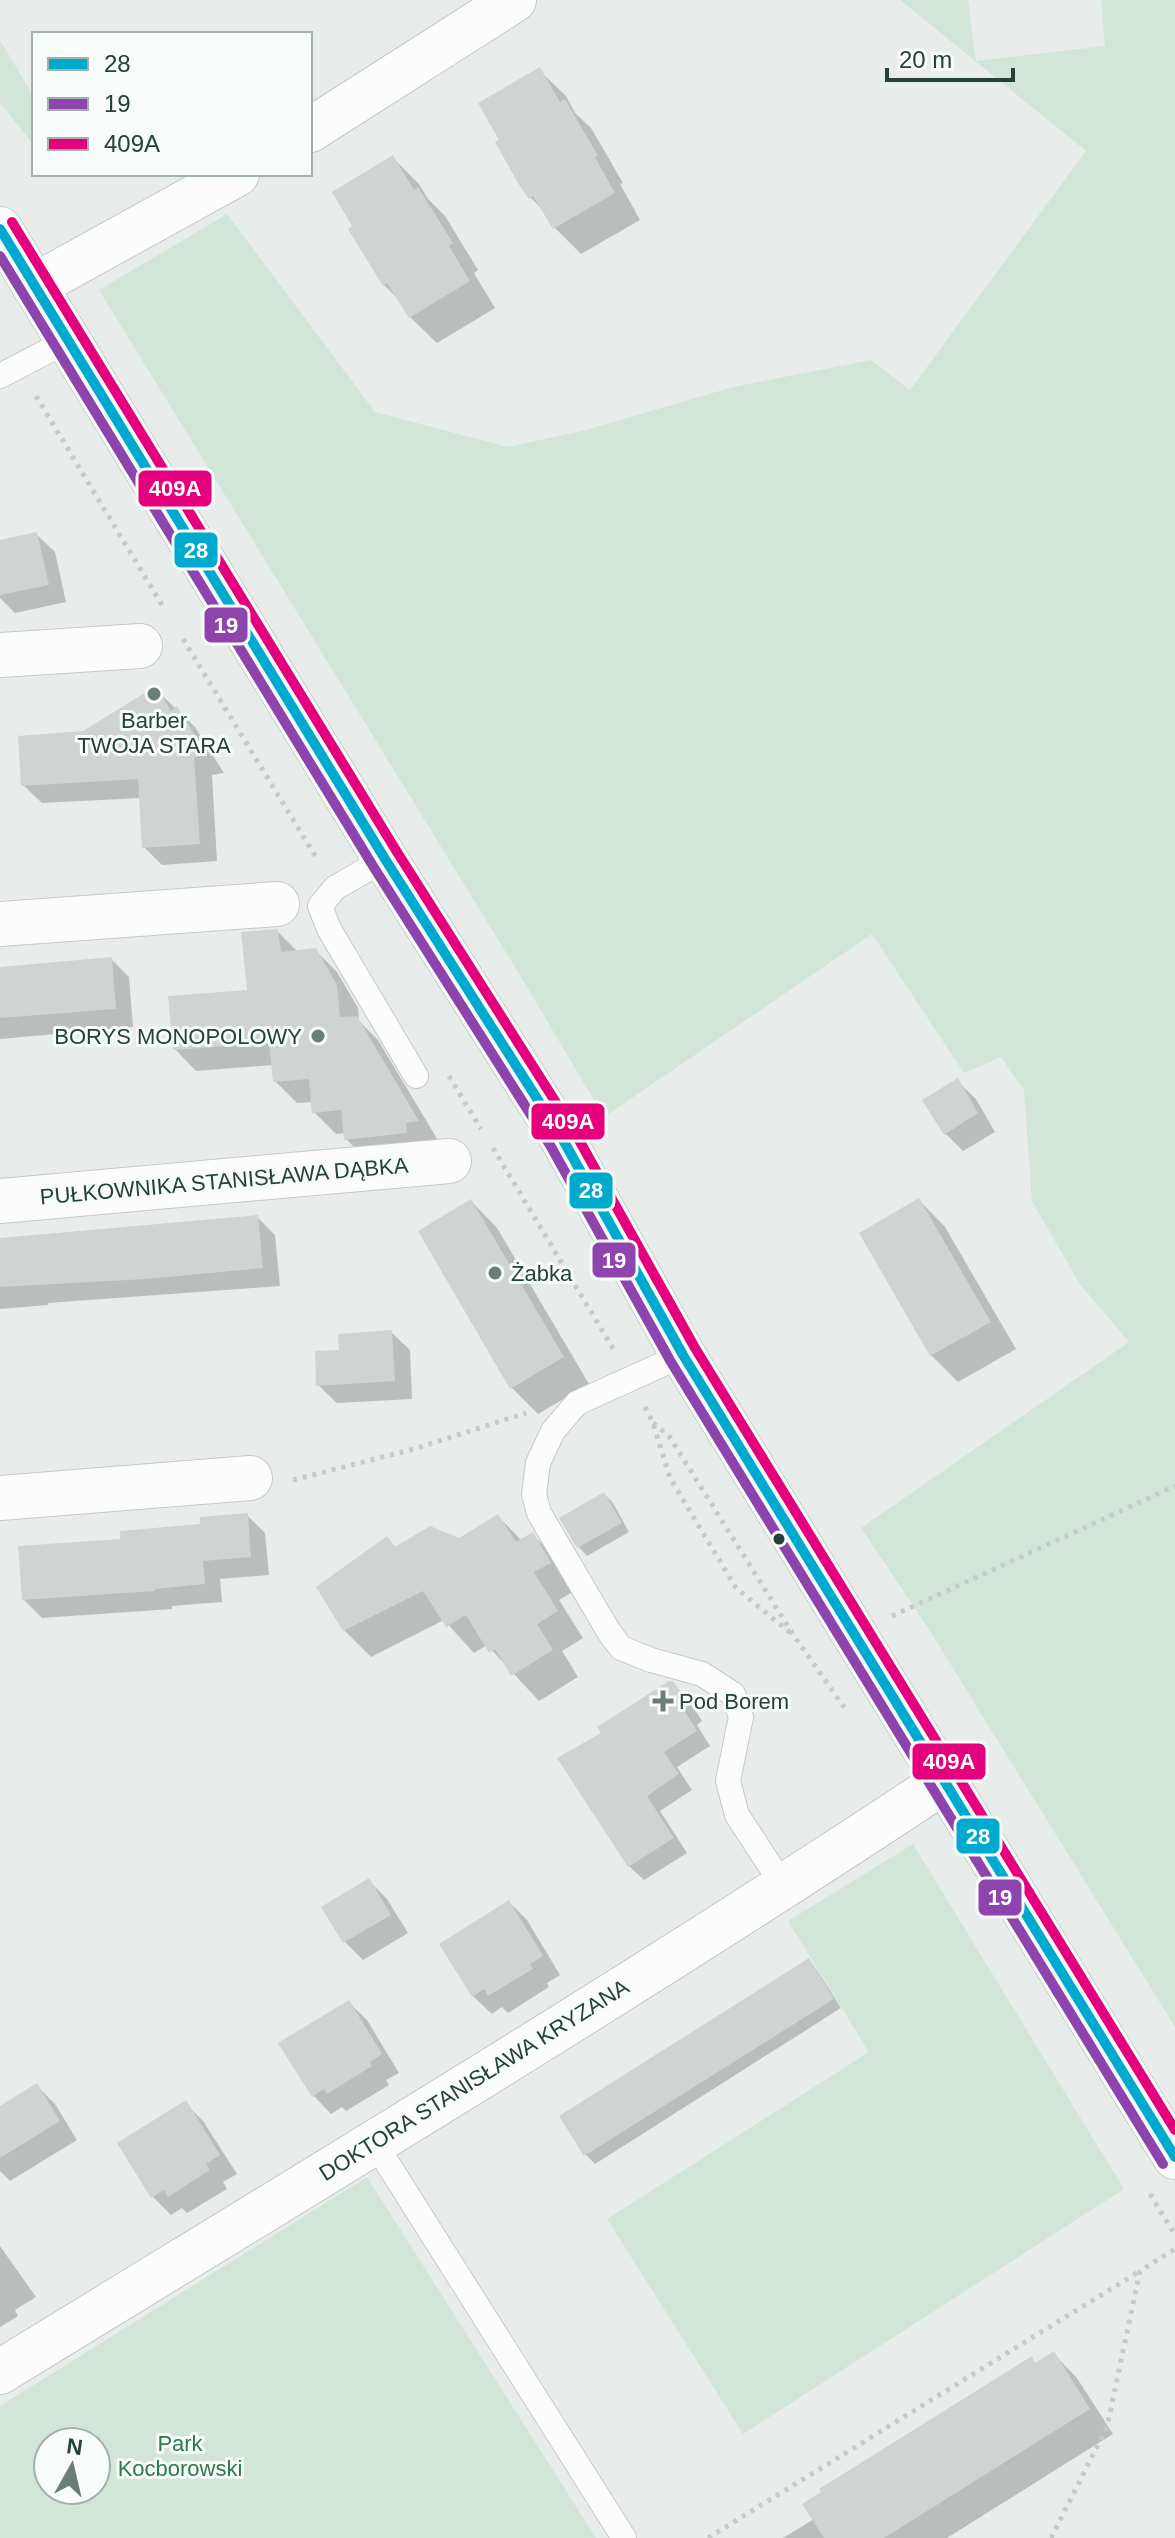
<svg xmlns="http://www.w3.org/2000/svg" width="1175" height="2538" viewBox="0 0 1175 2538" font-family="Helvetica,sans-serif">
<rect width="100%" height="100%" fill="#e8edeb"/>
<!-- green -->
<g fill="#d1e6d8" fill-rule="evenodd">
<path d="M900,0h68l8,61 129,-15 -4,-46h74v2027l-247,-399 -67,-100 268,-186 -50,-59 -47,-82 -8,-111 -23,-33 -37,16 -92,-139 -268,183 -83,-140 -422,-687 128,-76 148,198 133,35 78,-17 147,-43 138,-27 39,30 176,-239z"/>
<path d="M0,40l34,57v48l-34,-42z"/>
<path d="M913,1844l211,345 -381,245 -136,-215 262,-167 -81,-131z"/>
<path d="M367,2177l229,361h-596v-132zM48,2442h48v48h-48z"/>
</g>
<!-- shadow -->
<g fill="#0003">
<path d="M539,70l27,26 9,17 16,15 32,55 -3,1 20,36 -59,34 -26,-26 -9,-15 -16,-16z"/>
<path d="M393,158l26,26 9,15 17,17 33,54 -4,3 21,35 -58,35 -27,-26 -10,-16 -16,-16z"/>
<path d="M36,534l19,18 11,50 -51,11 -15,-15v-56z"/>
<path d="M155,689l40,38 29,46 -12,2 5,86 -55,4 -18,-18 -3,-49 -99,5 -19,-18 60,-52z"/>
<path d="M277,931l21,21 17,-2 22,22 21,36 1,13 19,19 61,102 -71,19 -22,-22 -1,-6 -9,1 -22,-22 -1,-10 -16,1 -22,-22 -2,-16 -77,6 -21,-22 74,-57z"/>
<path d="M111,959l18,18 4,50 -133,12v-70z"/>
<path d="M957,1081l19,18 19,33 -32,19 -18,-18z"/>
<path d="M919,1200l26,27 71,122 -58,33 -27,-27z"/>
<path d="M471,1201l26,27 92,156 -51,30 -26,-26 -91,-156z"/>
<path d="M257,1217l18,18 5,51 -232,17v2l-48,4v-69z"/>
<path d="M391,1332l19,18 2,49 -75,4 -19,-18 23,-33z"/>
<path d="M604,1494l9,9 16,29 -42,24 -8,-9z"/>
<path d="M247,1515l18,18 4,42 -49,4 2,23 -50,4v3l-130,9 -18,-18 99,-60z"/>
<path d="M498,1516l24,25 11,-6 26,26 17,29 -17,10 24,38 -21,13 16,26 -39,24 -52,-56 -13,8 -30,-33 -73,37 -27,-27 43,-91 10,9 62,-8z"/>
<path d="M673,1684l15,15 14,22 -5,4 13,21 -33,21 15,23 -32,21 27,42 -43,27 -15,-14z"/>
<path d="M369,1881l18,18 21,34 -45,27 -18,-18 -21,-34z"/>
<path d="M509,1902l18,18 33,55 -13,8 2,4 -41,26 -6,-6 -10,7 -19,-18z"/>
<path d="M808,1961l9,9 24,38 -246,156 -9,-9 -25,-39z"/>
<path d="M348,2002l19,18 32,53 -13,7 3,5 -43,26 -4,-4 -11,7 -18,-19z"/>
<path d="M37,2086l18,18 22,36 -67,41 -10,-10v-63z"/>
<path d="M185,2103l18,18 34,53 -14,8 4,7 -40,24 -5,-5 -11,7 -18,-18z"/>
<path d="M0,2246l36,51 -21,13 3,6 -18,11z"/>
<path d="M1053,2353l24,25 36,56 -166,104h-164l31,-19 217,-160 6,5z"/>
</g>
<!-- building -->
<g fill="#cfd4d2">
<path d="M540,67l20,35 5,-3 33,57 -3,1 20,36 -62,36 -20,-33 -4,3 -11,-16 -23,-41 4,-2 -21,-37z"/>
<path d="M393,155l21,35 4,-3 35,56 -4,3 21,35 -61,37 -22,-35 -4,3 -35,-57 4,-3 -20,-34z"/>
<path d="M37,532l12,53 -49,10v-55z"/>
<path d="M156,686l15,25 6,-5 30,49 -13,2 6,87 -58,4 -4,-69 -117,7 -3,-50 65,-5z"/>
<path d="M278,929l3,23 35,-4 21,37 3,32 17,-1 62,105 -13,2 1,10 -63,7 -3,-30 -29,3 -3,-34 -36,3 -4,-39 -96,7 -5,-54 79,-6 -6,-58z"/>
<path d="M112,957l4,52 -116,9v-51z"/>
<path d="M958,1078l20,35 -34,22 -22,-35z"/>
<path d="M919,1198l72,124 -61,34 -71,-123z"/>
<path d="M471,1199l93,158 -54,32 -92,-158z"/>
<path d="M258,1215l5,53 -117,11 -146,8v-49z"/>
<path d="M392,1330l3,51 -79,5 -1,-35 24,-1 -1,-16z"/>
<path d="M604,1492l18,31 -45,25 -18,-30z"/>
<path d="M248,1513l3,44 -48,4 2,23 -50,5v2l-133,9 -4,-54 102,-7v-8l80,-7v-7z"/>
<path d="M498,1514l18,28 17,-10 18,31 -17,9 24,39 -21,13 16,26 -42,26 -16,-27 -6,4 -23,-38 -20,12 -23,-36 -80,40 -27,-44 71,-51 8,11 35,-21 29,12z"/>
<path d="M669,1681l5,1 15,24 -5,4 13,21 -33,21 15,22 -32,22 27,42 -46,29 -71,-109 44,-25 -4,-6z"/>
<path d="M369,1878l22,37 -48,28 -22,-36z"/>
<path d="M509,1900l34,56 -13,8 3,5 -45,27 -4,-7 -12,8 -33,-53z"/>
<path d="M809,1958l25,41 -250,157 -25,-40z"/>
<path d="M349,2000l33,54 -12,8 2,4 -45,28 -3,-5 -12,8 -34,-54z"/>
<path d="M37,2083l23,38 -60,37v-52z"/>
<path d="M186,2100l34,55 -14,9 4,6 -42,27 -4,-7 -13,8 -34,-55z"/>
<path d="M1054,2351l36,58 -206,129h-60l-22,-34 19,-12 -2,-3 213,-133 3,7z"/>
</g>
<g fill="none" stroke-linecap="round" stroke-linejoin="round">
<defs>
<g id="lane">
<path d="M0,376l67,-35"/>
<path d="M385,859l-50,29 -15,18 9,23 87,147"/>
<path d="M683,1355l-106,48 -24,28 -15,32 -4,31 5,19 70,119 12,16 30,12 51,14 31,20 8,23 -13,64 9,34 47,72"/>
<path d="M374,2142l250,396"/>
</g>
<g id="street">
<path d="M310,130l204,-130"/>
<path d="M34,286l203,-112"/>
<path d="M0,655l140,-9"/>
<path d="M0,924l277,-20"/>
<path d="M0,1201l449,-40"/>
<path d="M0,1498l250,-20"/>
<path d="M0,2372c316,-194 634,-385 943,-590"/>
</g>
<path id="secondary" d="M0,229l385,630 177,279 121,217 492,802"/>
</defs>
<!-- lane casing -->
<use href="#lane" stroke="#c5cac8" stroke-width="26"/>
<!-- street casing -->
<use href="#street" stroke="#c5cac8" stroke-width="46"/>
<!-- secondary casing -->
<use href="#secondary" stroke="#c3cbc8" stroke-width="46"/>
<!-- path -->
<g stroke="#c3ccca" stroke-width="5" stroke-dasharray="4 6" stroke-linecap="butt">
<path d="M36,396l129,214"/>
<path d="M183,639l134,220"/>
<path d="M449,1076l32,53"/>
<path d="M493,1148l122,204"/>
<path d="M645,1407l8,16 17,55 66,110 58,48"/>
<path d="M653,1423l16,13 125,200 52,74"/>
<path d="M293,1480l121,-31 112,-36"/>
<path d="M892,1616l283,-130"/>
<path d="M1150,2194l25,41"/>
<path d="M708,2538l432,-267"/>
<path d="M1051,2538l56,-111 33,-156 35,-22"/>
</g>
<!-- lane -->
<use href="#lane" stroke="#fcfcfc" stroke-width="24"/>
<!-- street -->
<use href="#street" stroke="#fcfcfc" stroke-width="44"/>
<!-- secondary -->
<use href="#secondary" stroke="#fcfcfc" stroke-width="44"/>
<defs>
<path id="bus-1" d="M0,229l385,630 177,279 121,217 492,802"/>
<path id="bus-2" d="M0,256l373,610 177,279 121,217 492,802"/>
<path id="bus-3" d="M12,222l385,630 177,279 121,217 480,782"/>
</defs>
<!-- bus-1 casing -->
<use href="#bus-1" stroke="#f7fbf9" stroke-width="16"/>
<!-- bus-2 casing -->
<use href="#bus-2" stroke="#f7fbf9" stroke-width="16"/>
<!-- bus-3 casing -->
<use href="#bus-3" stroke="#f7fbf9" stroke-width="16"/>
<!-- bus-1 -->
<use href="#bus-1" stroke="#00a9ce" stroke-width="10"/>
<!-- bus-2 -->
<use href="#bus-2" stroke="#8e44ad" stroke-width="10"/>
<!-- bus-3 -->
<use href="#bus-3" stroke="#e5007d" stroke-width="10"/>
</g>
<!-- markers -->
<g fill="#697e78" stroke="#f7fbf9" stroke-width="3">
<circle cx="154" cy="694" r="8"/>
<circle cx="318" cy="1036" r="8"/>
<circle cx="495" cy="1273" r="8"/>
<path d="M659 1689h8v8h8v8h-8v8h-8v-8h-8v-8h8z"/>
</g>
<circle fill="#24423a" stroke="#f7fbf9" stroke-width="3" cx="779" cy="1539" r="7"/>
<g text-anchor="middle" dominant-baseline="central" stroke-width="6" stroke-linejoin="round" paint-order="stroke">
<!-- poi labels -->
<g font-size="22" fill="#24423a" stroke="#f7fbf9" text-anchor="start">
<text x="154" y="720" text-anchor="middle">Barber<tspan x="154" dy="25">TWOJA STARA</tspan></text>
<text x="302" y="1036" text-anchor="end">BORYS MONOPOLOWY</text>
<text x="511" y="1273">Żabka</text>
<text x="679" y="1701">Pod Borem</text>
</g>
<!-- street labels -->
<g font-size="22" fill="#24423a" stroke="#f7fbf9">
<text transform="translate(224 1181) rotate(-5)">PUŁKOWNIKA STANISŁAWA DĄBKA</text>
<text transform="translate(474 2080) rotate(-32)">DOKTORA STANISŁAWA KRYZANA</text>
</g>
<!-- park labels -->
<g font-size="22" fill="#2d7a4b" stroke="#f7fbf9">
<text x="180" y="2443">Park<tspan x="180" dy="25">Kocborowski</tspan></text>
</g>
</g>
<g stroke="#f7fbf9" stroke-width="3">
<rect x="137" y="469" width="76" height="39" rx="8" fill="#e5007d"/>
<rect x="173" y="531" width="46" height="38" rx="8" fill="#00a9ce"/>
<rect x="203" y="606" width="46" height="38" rx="8" fill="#8e44ad"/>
<rect x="530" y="1102" width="76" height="39" rx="8" fill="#e5007d"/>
<rect x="568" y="1171" width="46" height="39" rx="8" fill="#00a9ce"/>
<rect x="591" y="1241" width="46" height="38" rx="8" fill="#8e44ad"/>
<rect x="911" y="1742" width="76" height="39" rx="8" fill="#e5007d"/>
<rect x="955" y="1817" width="46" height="38" rx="8" fill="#00a9ce"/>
<rect x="977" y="1878" width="46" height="39" rx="8" fill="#8e44ad"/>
</g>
<g font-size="22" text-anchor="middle" font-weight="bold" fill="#fff">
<text x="175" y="496">409A</text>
<text x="196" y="558">28</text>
<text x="226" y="633">19</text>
<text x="568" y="1129">409A</text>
<text x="591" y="1198">28</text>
<text x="614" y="1268">19</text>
<text x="949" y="1769">409A</text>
<text x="978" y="1844">28</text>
<text x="1000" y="1905">19</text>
</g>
<!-- legend -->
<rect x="32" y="32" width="280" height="144" fill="#f7fbf9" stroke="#a3b1ad" stroke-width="2"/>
<rect x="48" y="58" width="40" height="12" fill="#00a9ce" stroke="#a3b1ad" stroke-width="2"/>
<text x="104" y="72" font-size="24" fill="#24423a">28</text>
<rect x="48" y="98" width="40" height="12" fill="#8e44ad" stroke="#a3b1ad" stroke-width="2"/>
<text x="104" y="112" font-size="24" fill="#24423a">19</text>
<rect x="48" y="138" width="40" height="12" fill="#e5007d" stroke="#a3b1ad" stroke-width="2"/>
<text x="104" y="152" font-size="24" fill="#24423a">409A</text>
<!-- north arrow -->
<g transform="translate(72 2466) rotate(8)"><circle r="38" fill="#f7fbf9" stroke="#a3b1ad" stroke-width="2"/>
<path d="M0-6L14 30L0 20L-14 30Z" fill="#697e78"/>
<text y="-12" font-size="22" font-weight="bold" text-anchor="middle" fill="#24423a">N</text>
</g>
<!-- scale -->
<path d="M887 68v12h126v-12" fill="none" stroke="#24423a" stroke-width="4"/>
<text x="899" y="68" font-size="24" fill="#24423a" stroke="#f7fbf9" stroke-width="6" paint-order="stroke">20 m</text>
</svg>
